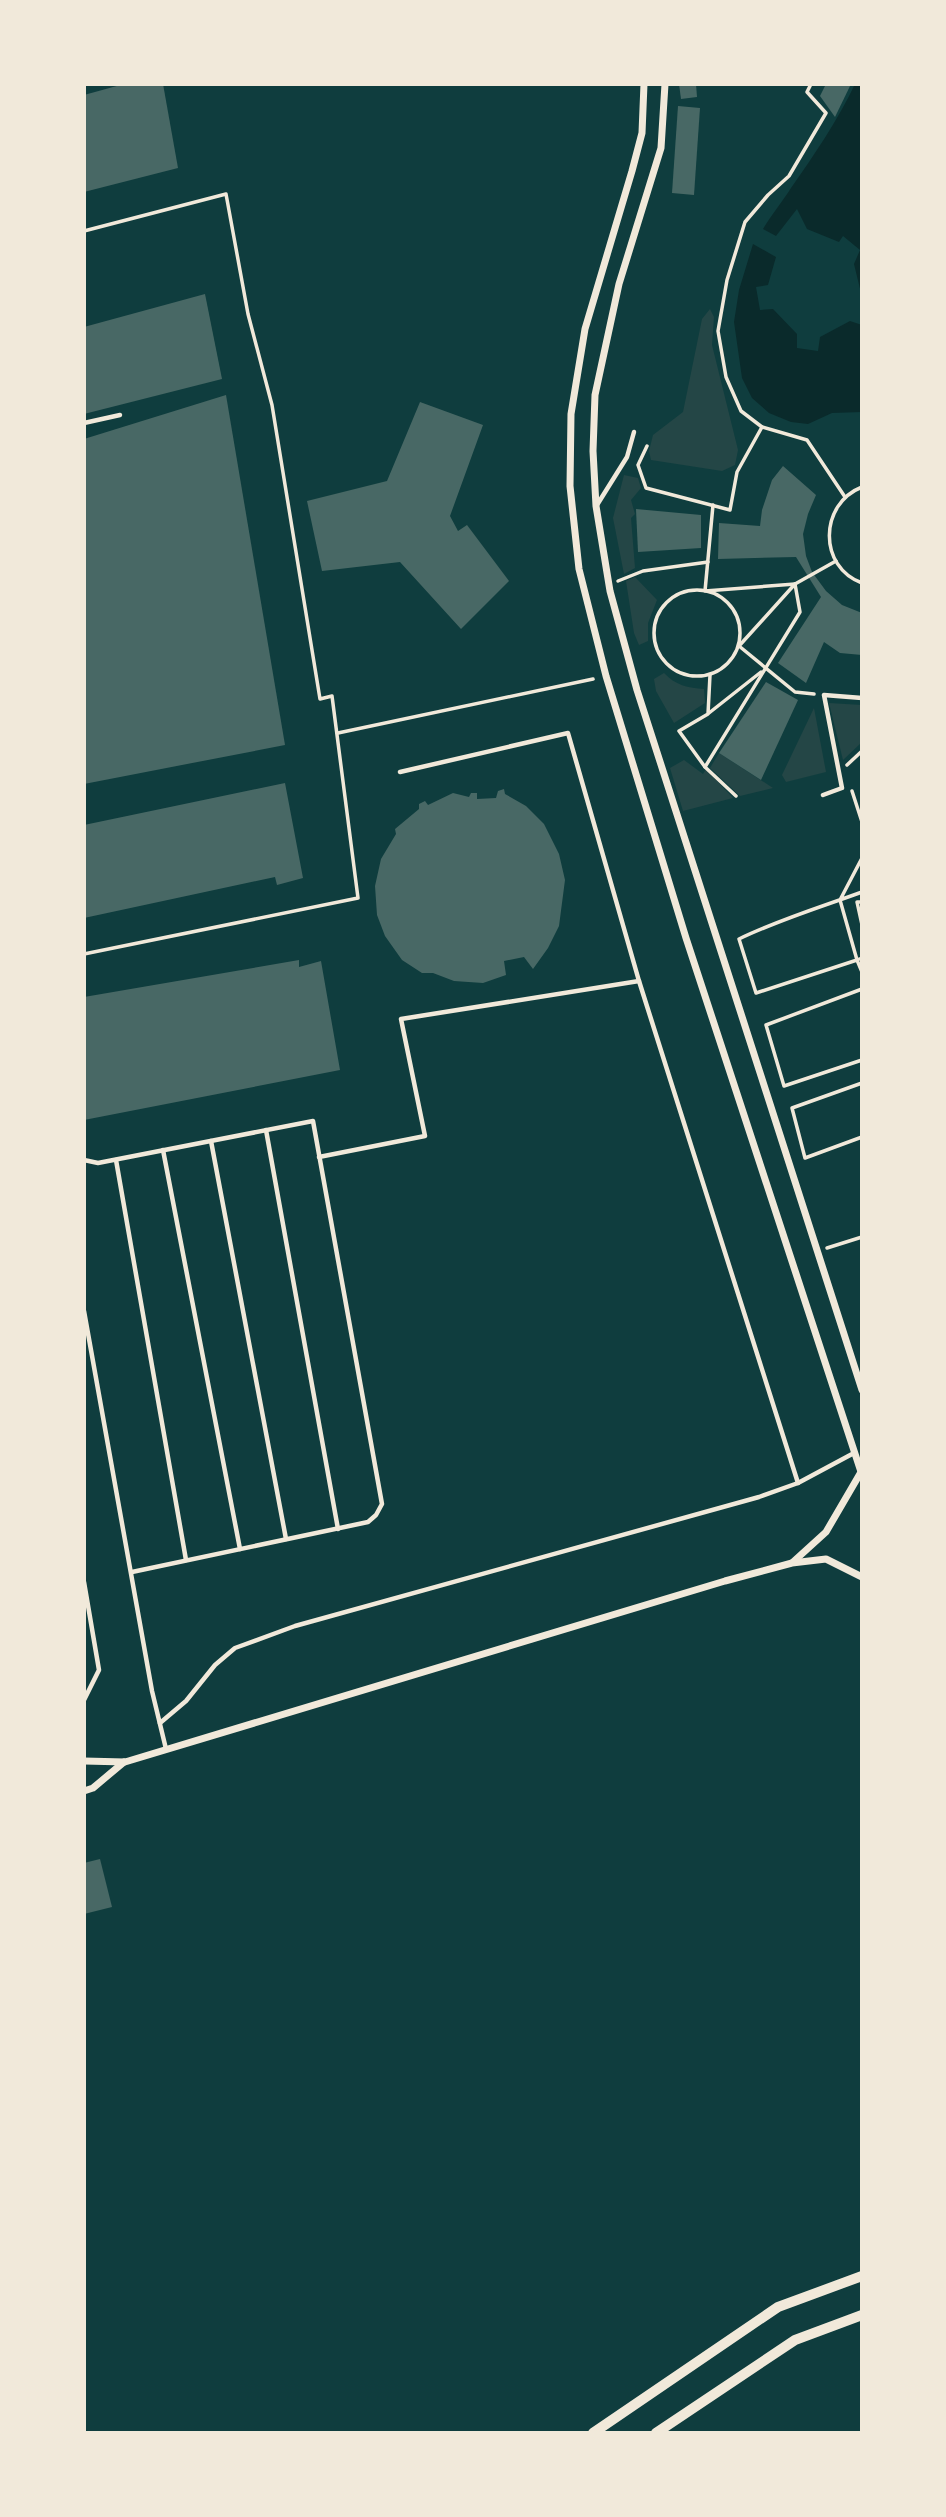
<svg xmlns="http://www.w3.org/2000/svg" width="946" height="2517" viewBox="0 0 946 2517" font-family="Karla,sans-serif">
<rect width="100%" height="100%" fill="#0f3d3e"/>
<!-- green -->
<g fill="#244646">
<path d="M710,309l4,8 -2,28 26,105 -3,15 -13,6 -71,-11 -2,-9 4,-16 30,-23 19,-93z"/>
<path d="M624,475l14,3 3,10 -10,12 4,14 -4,4 4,50 -11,6 -11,-56z"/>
<path d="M635,577l22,23 -9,23v18l-9,4 -5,-12 -8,-52z"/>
<path d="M664,673c11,12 24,15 40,16l1,14 -31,20 -18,-32 -2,-12z"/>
<path d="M829,703l33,2v37l-19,18z"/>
<path d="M814,708l12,64 -40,10 -4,-7z"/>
<path d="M719,753l54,35 -33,8 -30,-28z"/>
<path d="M684,760l19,14 3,-5 27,29 -50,13 -13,-43z"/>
</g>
<!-- water -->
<g fill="#0a2a2b">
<path d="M855,84h7v213l-8,-33 6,-14 -17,-14 -4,6 -32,-13 -10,-20 -21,27 -13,-7c9,-15 19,-27 28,-41 23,-33 47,-68 64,-104z"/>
<path d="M753,244l23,13 -8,28 -12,2 4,23 13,-1 24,25v14l21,3 2,-14 30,-16 12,4v87l-30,1 -24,11 -17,-2 -22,-9 -17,-15 -10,-20 -8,-56 5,-32z"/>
</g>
<!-- building -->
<g fill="#486865">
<path d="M124,84h39l15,84 -94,24v-97z"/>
<path d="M679,84h17l1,13 -16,2z"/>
<path d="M826,84h25l-16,33 -15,-21z"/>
<path d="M678,106l22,2 -6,87 -22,-2z"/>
<path d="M205,294l17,85 -138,35v-87z"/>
<path d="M226,395l59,350 -201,39v-345z"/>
<path d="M420,402l63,23 -33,91 8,15 9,-6 42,56 -48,48 -61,-67 -78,9 -15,-70 80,-20z"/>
<path d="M783,466l33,29 -8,19 -5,20 3,22 6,16 14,19 16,14 20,8v42l-22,-2 -16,-11 -18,41 -28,-20 43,-66 -25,-40 -78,2 1,-36 41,3 2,-16 10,-30z"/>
<path d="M636,509l65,6v33l-63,4z"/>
<path d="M766,682l32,18 -37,80 -42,-27z"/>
<path d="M285,783l18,95 -26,7 -2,-8 -191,41v-93z"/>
<path d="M504,789l1,5 21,12 18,18 15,30 6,26 -6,46 -11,22 -15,21 -9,-12 -20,4 2,14 -23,8 -29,-2 -21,-8h-11l-20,-13 -17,-24 -8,-21 -2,-29 6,-27 15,-25 -1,-5 24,-20v-5l6,-3 3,4 25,-12 16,4 2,-4h6v6l19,-1 2,-7z"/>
<path d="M299,960v7l22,-6 19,109 -256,50v-123z"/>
<path d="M100,1859l12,48 -28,7v-51z"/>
</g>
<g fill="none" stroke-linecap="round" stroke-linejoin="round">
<!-- path -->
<g stroke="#f1e9da" stroke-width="3.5">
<path d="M811,84l-4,8 19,21 -37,63 -21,19 -23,27 -18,58 -9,51 8,46 15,34 21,16 45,13 38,57"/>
<path d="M84,231l142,-37 22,120 24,91 48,294 12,-3 26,202 -274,56"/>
<path d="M647,446l-9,19 8,23 84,22 7,-38 25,-45"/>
<path d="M862,487c-43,17 -44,80 0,96"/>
<path d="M713,505l-8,86 90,-7"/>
<path d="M618,581l25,-10 65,-9"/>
<circle cx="697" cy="633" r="43"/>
<path d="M814,694l-19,-2 -56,-46 56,-62 41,-23"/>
<path d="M709,713l52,-41"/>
<path d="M338,733l255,-54"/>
<path d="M847,765l15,-14"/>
<path d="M705,767l-26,-36 29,-17 2,-39"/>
<path d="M852,791l10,31"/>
<path d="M736,796l-31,-29 95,-155 -5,-28"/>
<path d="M862,858l-22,42 17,60 -101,33 -17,-54c39,-19 82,-32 123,-47"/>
<path d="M862,902h-5l5,23"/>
<path d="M862,958l-5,2 5,12"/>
<path d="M862,989l-96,36 18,61 78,-26"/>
<path d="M862,1083l-70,25 13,50 57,-21"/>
<path d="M827,1248l35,-11"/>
</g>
<!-- service -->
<g stroke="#f1e9da" stroke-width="4.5">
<path d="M84,423l36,-8"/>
<path d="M597,505l30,-48 7,-25"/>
<path d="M400,772l168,-39 71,248 159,502"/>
<path d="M823,795l19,-7 -18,-93 38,3"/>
<path d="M266,1130l72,399"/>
<path d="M211,1141l75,398"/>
<path d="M163,1150l77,399"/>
<path d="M319,1157l106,-21 -24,-117 238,-38"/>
<path d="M84,1160l14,3 215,-42 69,383 -6,11 -8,7 -236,50"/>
<path d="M116,1160l70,400"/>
<path d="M84,1311l68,380 14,58"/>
<path d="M84,1582l15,88 -15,30"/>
<path d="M160,1723l26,-22 29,-36 20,-17 60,-22 464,-129 39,-14 56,-30"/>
</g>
<!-- minor -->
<g stroke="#f1e9da" stroke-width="7">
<path d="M644,84l-2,49 -10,38 -47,158 -14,85 -1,72 9,83 27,107 80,262 176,537"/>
<path d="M665,84l-4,64 -42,136 -24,111 -2,56 3,55 14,85 27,99 225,700"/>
<path d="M793,1562l33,-30 35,-60"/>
<path d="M84,1761l41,1 600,-181 67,-18 34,-4 36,18"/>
<path d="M84,1791l9,-3 31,-26"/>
</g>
<!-- tertiary -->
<g stroke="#f1e9da" stroke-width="10">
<path d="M593,2433l185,-126 84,-31"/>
<path d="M656,2433l139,-93 67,-25"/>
</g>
</g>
<!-- border -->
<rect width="946" height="2517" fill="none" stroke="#f1e9da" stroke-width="172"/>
</svg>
